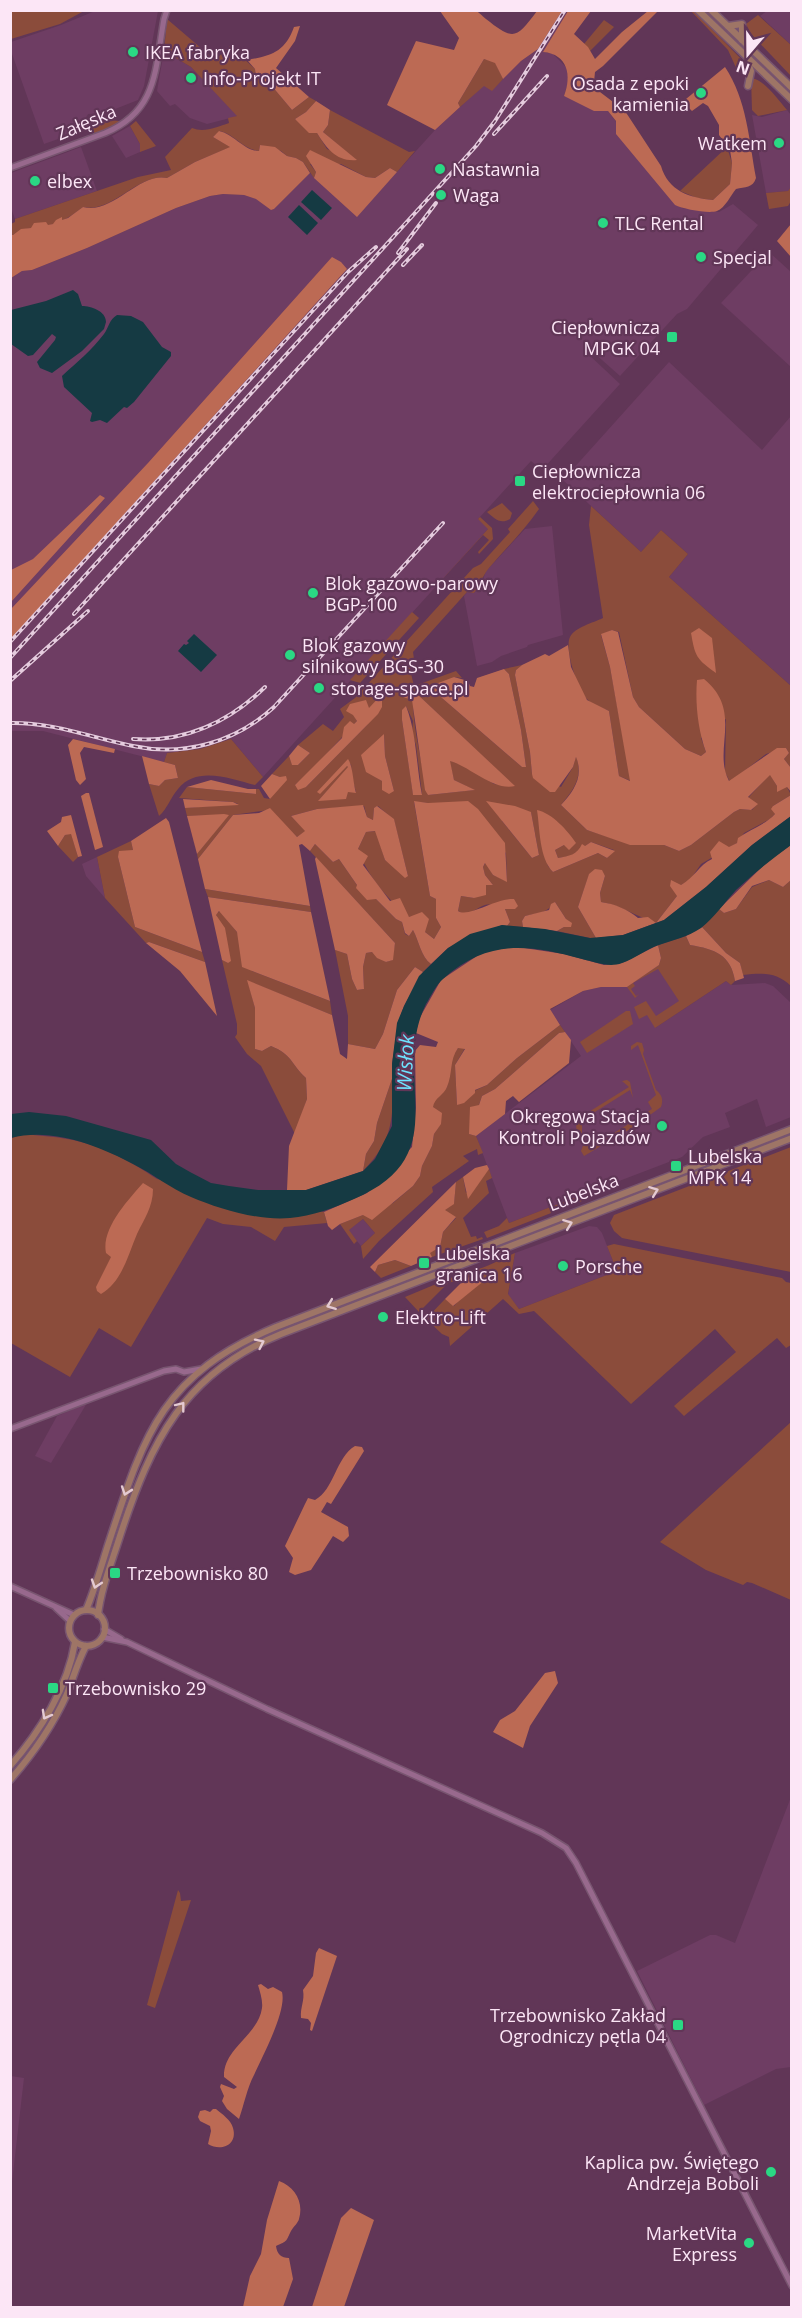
<svg xmlns="http://www.w3.org/2000/svg" width="802" height="2318" viewBox="0 0 802 2318" font-family="'Open Sans',sans-serif">
<rect width="100%" height="100%" fill="#613657"/>
<!-- built -->
<g fill="#6e3d63">
<path d="M95,11h63l-14,75 -6,14 -33,13 -17,1 -10,18 -34,12 -33,-93v-9l50,-17z"/>
<path d="M562,11h6l-24,41 9,2 13,13 3,12 -5,17 44,15 74,97 37,4 14,-8 25,21 -71,84 -10,5 -57,62 -27,-24 -6,1 33,31 -78,86 -11,-9 -51,56 -2,2 11,9 -226,249 -32,-38 -31,10 -33,4 -3,9 -121,-31h-32l-1,-453 12,-7 10,-1 55,-22 89,-40 34,-12 13,-2 21,1 13,4 14,11 3,-1 36,-36 47,43 78,-86 49,-45 8,5 29,-29 17,-12z"/>
<path d="M767,11h21l3,2v32l-31,-29z"/>
<path d="M164,51l27,16 47,49 -31,8 -17,-6 -15,-14 -5,2 -13,-15z"/>
<path d="M787,110l4,5 1,72 -4,4 -22,2 -14,-78 10,2z"/>
<path d="M130,126l10,18v8l-14,6 -14,-22z"/>
<path d="M81,147l16,44 -82,28 -4,-11v-35z"/>
<path d="M769,252l22,20v95l-70,-64z"/>
<path d="M669,362l93,88 29,-34v270l-122,-109 19,-23 -27,-24 -20,22 -78,-72z"/>
<path d="M552,526l11,109 -35,10 -1,2 -26,9 -9,6 -15,4 -13,-70 3,-4 7,1 7,-8 5,-14 39,-42z"/>
<path d="M97,857l8,41 -19,-22 -4,-12z"/>
<path d="M659,965l27,38 -31,25 71,-47 5,4 34,-2 8,3 18,17v114l-25,10 -9,-28 -32,14 5,14 -27,10 -21,20 -173,66 -33,-87 105,-80 -31,-46 33,-19 18,-4h26z"/>
<path d="M363,1219l12,14 -14,13 -13,-16z"/>
<path d="M589,1226l8,1 5,6 15,38 -98,38 -11,-14 7,-42z"/>
<path d="M87,1403l-36,60 -16,-7 22,-40z"/>
<path d="M791,1797v270l-15,2 -72,36 -67,-134 73,-36h6l19,8z"/>
<path d="M11,2076l13,2 -13,113 -1,-115z"/>
</g>
<!-- green -->
<g fill="#8b4c3b" fill-rule="evenodd">
<path d="M11,10h73v1l-24,13 -49,15z"/>
<path d="M691,11h3l51,52 2,8 -9,1 -10,-22z"/>
<path d="M702,11h6l83,80v4z"/>
<path d="M758,15l33,30v31l-40,-42 -5,-10z"/>
<path d="M167,19l48,41 15,-14 25,23 1,8 15,8 21,25 17,-13 7,4 -10,11 -11,7 22,14 10,16 29,11 -33,-28 5,-7 2,-15 79,42 6,-1 -18,21 -7,-4 -15,10 -9,-1 -25,-13h-31l6,8 -2,6 -11,-16 -7,-4 -9,-2 -6,-5 -21,-6 -1,6c-15,-1 -25,-17 -39,-20l-7,6 18,10 -36,15 -28,16c-28,-6 -55,36 -84,29 -10,8 -21,15 -33,18 -14,3 -26,2 -37,10h-2v-11l4,-2v-3l123,-42 33,-7 -6,-13 27,-29c12,5 25,-1 37,-5l-1,-5 9,-2 -46,-49 -27,-16z"/>
<path d="M604,20l10,7 -24,24 -6,-7z"/>
<path d="M484,59l11,3 8,17 -11,12 -8,-5 -24,21 -2,-4z"/>
<path d="M751,78c13,1 27,22 36,32l-29,6 -6,-6z"/>
<path d="M94,119l25,2 1,2 -25,11 -5,-9v-5z"/>
<path d="M136,121l20,25 -16,6v-8l-10,-18z"/>
<path d="M727,147l5,16 -2,21 -17,16 -16,-2 -17,-7z"/>
<path d="M791,187v14l-3,5 -19,3 -3,-16 22,-2z"/>
<path d="M533,501l6,8c-15,22 -33,39 -50,59 -7,8 -8,17 -15,25l-7,-1 -54,60 1,7 -5,6 5,21 42,-15 6,7 -8,-1 -19,15 87,75h4l-5,-37 -12,-56 -5,-5 18,-4 -6,5 -1,5 15,77 2,22 29,13 12,-20 3,-11c8,21 -3,34 -15,49l26,25 43,14 34,1 15,6 12,-6 43,-33 6,-3 12,1 5,-6 -9,-6 22,-24 7,12 10,1 4,8 -18,11 2,8 -5,5 -26,14 -7,10 -36,21 -11,16 -9,5 -4,11 -21,27c-19,-6 -35,-18 -55,-21l-1,-9 5,-17 -10,-6 -6,5 -11,32 18,31h-6l-33,-7 7,-4 2,-8 -11,-17c-9,12 -17,11 -30,14l-3,5 1,6 -16,-1 3,-4 -5,-13h10c-9,-1 -22,-6 -30,-4 -10,3 -16,13 -27,6l3,-15 13,2 12,-13h7l-8,-10 -2,-8 3,-5 7,13 14,6 -1,-28 -78,-50 -14,-1 16,94 6,3v19l5,9 -7,12 -9,-7 -9,-16 -7,1c-22,-19 -42,-41 -51,-68l8,-17 10,-1 9,29 23,16 -14,-56 -16,-14 -4,2 -1,12 -6,-3 -3,-11 -47,3 -26,7 15,15 -9,6 -28,-27 -36,5 -35,44 -1,-5 31,-39 -41,1 -2,-8 53,-4 -5,-2 -54,-4 8,-11 69,7v-5h3l5,9 6,1 10,-22 -8,-3 17,-18 3,8 6,1 12,-12 -12,-8 25,-21 10,7 11,-14 -4,-8 15,-11 118,-130 8,-4 29,-32 -2,-3zM415,692l99,94 -20,-2 -27,-17 -18,-7 5,20 20,10 -46,5c-4,-23 -20,-85 -13,-103zM382,695l-15,30 -61,62 -11,-2 13,-11 49,-53 -3,-6 15,-6zM406,706l7,15 -1,12 4,12 6,49h-9l-11,-74zM384,734l1,22 9,35 -12,-1v-9l-6,-4zM351,764l1,14 4,14 -8,-1 -29,9 30,-33 -2,-1zM531,812l8,43 -7,3 -30,-37zM541,839l23,6 -9,5 3,8 13,-2 20,-14 23,8 -7,8 -9,-5 -45,19 -5,-6z"/>
<path d="M502,503l10,10 -2,6c-10,6 -16,-1 -23,-7z"/>
<path d="M591,506l50,46 20,-22 27,24 -19,23 122,109v82l-7,-9 5,-6 -3,-5 -20,6 -36,28 -5,-10 1,-53 -25,19 5,14 -5,4 -16,-7 -46,-42 -6,-10 -14,-65 -7,-2 -11,5 9,32 21,114 -12,-5 -10,-65c-6,-3 -17,-6 -21,-11 -10,-9 -24,-51 -18,-63 5,-10 23,-14 33,-19l-14,-93z"/>
<path d="M480,517l12,11 1,11 -14,15 -1,-2 11,-12 -6,-5 -57,62 62,-68 -10,-10z"/>
<path d="M412,612l7,6 -59,65 -10,-3z"/>
<path d="M231,739l32,38 -8,8c-24,-6 -58,-20 -77,4 -8,9 -10,19 -19,27l-10,-32 10,2 6,-6 13,-2 -3,-13 -11,-3 3,-9 33,-4z"/>
<path d="M71,833l7,24 -5,5 -15,-16 7,-11z"/>
<path d="M131,841l2,9 -15,7 17,70 67,25 3,10 -56,-20 -3,1 -41,-45 -8,-41z"/>
<path d="M315,844l18,18 6,-3 18,26 19,14 20,20 6,3 3,12 4,2 4,-6c6,11 8,27 18,34l-8,8 -8,-5 -18,23 -14,44 -8,15 -27,-5v-28l-13,-66 12,4 5,25 5,11 7,-1 -1,-22 3,-14 6,-1 14,10 6,-2 3,-17 -85,-92z"/>
<path d="M769,880l14,7 8,-7v106c-15,-14 -28,-13 -48,-11l-3,-12 -14,-10 -24,-26 17,-18 5,4 12,-4 16,-22z"/>
<path d="M205,889l105,17 1,6 -103,-15z"/>
<path d="M220,911l17,21 15,39 78,30 2,14 -84,-34 7,27v41l7,2 9,-5c22,9 19,17 35,32l1,21 -12,35 -34,-68 -14,-12 -12,-17 2,-3v-10l-15,-64 6,3 -12,-49z"/>
<path d="M686,936l4,9c25,4 41,10 45,36l-4,4 -5,-4 -71,47 -8,-13 -8,4 -5,-12 12,-6 10,15 23,-15 -21,-32 -25,14 2,3 -4,3 5,7 3,-2 -4,4 -8,-11 32,-22 2,-7 -3,-13z"/>
<path d="M626,1011h4l3,13 -46,29 -7,-11z"/>
<path d="M560,1025l5,7 -6,1 -64,56 -13,7 -13,38 7,2 7,17 -5,2 -1,-6 -14,7 6,5 -37,26 1,5 -54,49 -16,18 -2,-13 14,-13 -12,-14 -14,11 8,11 -3,3 -14,-20 53,-21 20,-17 7,-10 2,-10 10,-20 2,-12 7,-11 -8,-16v-5l14,-15 4,-29 7,-10h7l-10,17 2,40 17,-14 13,-6 30,-27z"/>
<path d="M637,1042l5,1 2,7 -1,4 13,36c5,4 8,9 5,17l-29,21 -48,28 -3,-5 3,-8 8,4 60,-38 -4,-7 8,-7 -18,-50 -7,5v-4z"/>
<path d="M393,1076c0,42 1,63 -30,95l3,-17 8,-13 3,-18z"/>
<path d="M627,1080l3,2 3,16 -3,-8 -48,30v13l-5,-1 -1,-7 3,-7 50,-31 -7,-6z"/>
<path d="M25,1134c14,2 28,2 42,5 32,5 63,22 90,40l167,33 3,11 -43,4 -9,14 -24,-14 -28,-3 -16,-6 -76,129 -32,-19 -29,49 -59,-34v-205z"/>
<path d="M791,1147v125l-169,-34 -8,-7 -4,-8 4,-8z"/>
<path d="M489,1169l3,9 -6,3 3,12 -26,25 8,19 5,-1 1,3 5,-2 1,2 -51,18 -3,-4 11,-6 3,-15 13,-14 -12,-8 10,-7 2,-21 7,-5 3,16z"/>
<path d="M587,1193l-5,8 -95,37 -3,-6 15,-6 8,-8 2,5z"/>
<path d="M614,1244l168,34 4,4 5,1v62l-5,3 -9,-10 -93,78 -10,-10 62,-54 -21,-23 -84,75 -97,-93 -15,3 -16,-15 -53,47 -1,-9 -7,-3 -16,-15 19,-20 9,7 28,-32 -34,9 -29,29 -14,-15 60,-25c18,-2 34,-12 50,-19l-7,41 11,15 98,-38 -10,-25z"/>
<path d="M395,1260l16,6 -30,12 -6,-6 3,-7z"/>
<path d="M791,1422v178l-39,-17 -5,-1 -4,3 -37,-15 -46,-28z"/>
<path d="M178,1890l2,3 1,8 10,-1 -36,108 -8,-3z"/>
</g>
<!-- forest -->
<g fill="#bc6a54">
<path d="M440,11c11,-1 24,-3 34,-1 4,1 8,6 12,9 28,22 30,20 51,-8h25l-24,38 -17,12 -18,18 -8,-16 -11,-4 -26,44 2,4 -25,23 -48,-25 29,-64 38,9 5,-12z"/>
<path d="M568,11h23l-17,23 14,13 7,12 27,-27 26,-21h10l-55,55 -8,6 -1,10 2,7 29,22 36,55c7,25 29,32 52,34l17,-16 2,-21 -2,-13 -11,-15v-10l-11,-19 -5,-3 -11,8 -5,-5 -1,-7 39,-32c22,33 24,73 31,111 -3,10 -11,9 -20,11 -5,6 -11,19 -19,22 -8,3 -34,-2 -42,-6l-59,-71v-13l-8,-10h-14l-30,-15c8,-20 4,-42 -21,-44z"/>
<path d="M300,26l-5,15 -19,27 33,29 -17,13 -21,-25 -15,-8 -1,-8 -8,-9c24,-4 38,-8 47,-33z"/>
<path d="M316,101l14,9 -2,15 -5,7 34,28c-20,2 -30,-11 -40,-27h-8l-14,-14 11,-7z"/>
<path d="M219,131c15,3 25,20 40,20l1,-6 15,2 12,9 9,2 7,4 7,11 -36,36 -3,1 -15,-11 -12,-4 -21,-1 -13,2 -34,12 -89,40 -55,22 -10,1 -11,7v-43h2l8,-6 10,-1 3,-5 12,-1 2,3 5,-1 3,-4 6,-3v3l6,-2 15,-11c29,8 56,-35 84,-29l28,-16 35,-15 -17,-10z"/>
<path d="M310,150l56,27 9,1 15,-10 7,4 -40,45 -43,-39 2,-6 -10,-16z"/>
<path d="M791,224v33l-14,-16z"/>
<path d="M332,257l9,5 6,7 -336,370v-30l137,-146z"/>
<path d="M100,495l5,3 -94,104v-32l22,-11z"/>
<path d="M699,628l13,10 4,35c-20,-14 -21,-17 -25,-40z"/>
<path d="M612,630l6,2 15,65 6,10 46,42 16,7 5,-4c-8,-22 -11,-49 -9,-72l7,-1c40,33 8,70 25,102l48,-33h9l3,5 -5,6 7,9v24l-4,-5 -10,5v-6l-7,-11 -22,22 10,7 -7,6 -11,-1 -6,3 -43,33 -12,6 -15,-6h-34l-43,-15 -26,-25c13,-14 23,-29 15,-48l-3,10 -18,25h-5l-17,-14 -1,-4 -2,-22 -15,-77 1,-5 6,-5 23,-11 4,2 19,-11 3,22 16,33 22,11 10,65 11,5 -20,-114 -9,-33z"/>
<path d="M504,669l5,5 12,56 5,37h-4l-87,-75 -2,-7 21,-8 14,4 2,5 4,1 3,-9z"/>
<path d="M403,691l12,1 100,94c-22,5 -44,-19 -65,-25l4,19 21,10 -47,5 -3,-5 -13,-90 -9,-3z"/>
<path d="M382,694v13l-4,7 -72,73 -8,3 -3,-5 47,-47 2,-11 6,-6 4,3 3,-3 -4,-6 -7,-4 4,-7 16,-4 3,8z"/>
<path d="M406,706c11,28 10,59 16,89h-9l-11,-75v-10z"/>
<path d="M384,734l1,22 9,35 -5,3 -7,-4v-9l-16,-9 -5,-17z"/>
<path d="M73,739l42,10 -1,4 -30,-6 -4,6 6,26 -6,6 -4,-5 -8,-35z"/>
<path d="M298,745l12,8 -12,12h-6l-3,-9z"/>
<path d="M142,756l33,9 3,13 -13,2 -6,6 -10,-2z"/>
<path d="M348,759c5,7 5,24 8,34l-8,-1 -2,7 -28,2 30,-34 -1,-1 -27,28 -3,-2z"/>
<path d="M272,774l8,3 6,-1 1,4 -17,19 -9,-13z"/>
<path d="M211,780l37,9h8v5l-69,-7z"/>
<path d="M86,793h3l14,54 -8,3 -14,-54z"/>
<path d="M791,795v21l-39,29 -46,42 -42,33 -41,15 -27,3 -18,-31 11,-33 6,-5 7,1 3,6 -5,17 1,9c14,2 26,7 37,16l10,-1 8,6 21,-27 -7,-10 1,-6 10,5c13,-7 18,-20 31,-26l-2,-7 9,-11 10,6 8,-4 1,-5c12,-9 27,-13 37,-24l-4,-5 2,-3z"/>
<path d="M183,799l50,3 6,3 -54,3z"/>
<path d="M414,801l14,2 40,-2 10,8 27,34 2,39 -14,-7 -8,-12 -2,4 2,8 8,10h-7v10l-12,3 -13,-2 -3,15c11,7 38,-13 56,-12l4,7 -3,3h-10l5,13 -3,4 -5,-1 -54,23 -17,16c-10,-7 -12,-23 -18,-34l-4,6 -4,-3 -3,-11 -6,-3 -20,-20 -9,1 -11,-12 1,-3 -18,-26 -6,3 -18,-18 -5,7 -8,-7 -3,1 11,61 -105,-17 -7,-30 35,-44 26,-2 11,-5 27,29 8,-6 -14,-15 26,-7 46,-4 4,12 6,3 1,-12 3,-2 17,13 14,57 -3,2 -20,-18 -10,-29 -9,1 -8,17 10,7 -5,9 27,36 10,-3 9,19 13,-5 7,7 -4,13 9,7 7,-12 -5,-9v-19l-6,-3z"/>
<path d="M486,801l29,5 16,6 8,43 -7,3z"/>
<path d="M537,810c15,3 31,21 39,33l-7,7 -5,-5 -9,5 3,8c11,-2 19,-3 24,-14l3,2 6,-4 24,9 -8,7 -9,-5 -45,19c-14,-14 -13,-43 -16,-62z"/>
<path d="M224,814l5,1 -32,39 -10,-38z"/>
<path d="M71,815l11,41 -4,1 -7,-23 -6,1 -7,11 -11,-15 14,-9 1,-5z"/>
<path d="M166,818l3,4 33,130 -67,-25 -17,-70 1,-6 14,-1 -2,-9z"/>
<path d="M791,845v35l-8,7 -14,-7 -17,6 -16,23 -12,4 -5,-4 49,-48z"/>
<path d="M316,857l79,86 -2,17 -7,2 -9,-4 -5,-6 -6,1 -3,14 1,22 -7,1 -5,-11 -5,-25 -12,-4 -20,-91z"/>
<path d="M208,897l103,15 19,89 -88,-34 -5,-35 -18,-21 -3,4 9,13 6,33 -3,2 -6,-3z"/>
<path d="M555,902l11,17 6,4 -1,4h-7l-7,4 -34,-4 -1,-6 3,-5 24,-6 2,-6z"/>
<path d="M702,927l24,26 14,10 4,15 -9,3c-4,-26 -20,-32 -45,-36l-4,-9z"/>
<path d="M149,942l56,20 12,54 -37,-45 -34,-28z"/>
<path d="M658,945l3,13 -2,7 -32,22h-26l-18,4 -33,18 10,16 -43,33 -30,27 -12,5v3l-11,10 -7,2 -2,-40 10,-16 -7,-1c-9,13 -5,25 -11,39 -3,8 -13,11 -14,20l9,6 -1,11 -7,10 -2,12 -10,20 -2,10 -7,10 -41,34 -9,-5 -23,9 -8,6 -4,-4 -4,-14 43,-19 45,-46 4,-39 -1,-57 5,-6 16,2 2,-5 -22,-9 3,-14 22,-39 42,-28 23,-4h18l40,6 40,11 18,-2z"/>
<path d="M415,967l8,5 -19,34 -6,17 -6,41 1,12 -16,47 -3,18 -8,13 -3,17 -57,19h-19l2,-44 18,-47 -1,-21c-16,-15 -13,-23 -35,-32l-9,5 -7,-2v-41l-8,-28 85,35 8,39 7,5 1,-15 27,5 8,-15 14,-44z"/>
<path d="M565,1032l6,8 -2,23 -50,39 -6,-6 -7,5 -1,13 -29,22 -7,-2 1,-27 9,-2 3,-9 13,-7 64,-56z"/>
<path d="M487,1165l2,4 -21,30 -5,-22 12,-9z"/>
<path d="M456,1182l-2,22 -9,6 11,7 -13,15 -3,15 -10,6 2,4 -21,9 -16,-6 -17,5 -3,7 -5,-5z"/>
<path d="M143,1183l10,6c0,18 -9,30 -16,45 -9,21 -15,48 -36,60l-4,-3 -1,-4 15,-30 -5,-4c-5,-24 22,-53 37,-70z"/>
<path d="M482,1274l3,6 -32,26 -8,-7 21,-21z"/>
<path d="M355,1446l7,1 2,4 -33,53 -4,-2 -6,10 27,15 1,9 -6,6 -10,-6 -22,34 -16,5 -6,-3 4,-14 -8,-12 20,-42 3,-6 7,2c19,-10 21,-43 40,-54z"/>
<path d="M555,1671l3,12 -28,43 -7,22 -30,-16 7,-12 15,-9 30,-38z"/>
<path d="M319,1948l18,8 -25,75 -2,-1 1,-7 -3,-4 -7,-1c-1,-11 4,-17 2,-28l10,-14 3,-23z"/>
<path d="M261,1984l7,5 5,-2 9,5c5,19 -20,65 -28,83 -7,13 -10,30 -15,44l-12,-10 -5,-8 2,-5 -4,-9 1,-3 13,5 3,-2 -13,-10c-1,-29 34,-41 38,-69 1,-7 -2,-16 -4,-23z"/>
<path d="M213,2109h3c6,5 15,11 17,19 5,17 -12,24 -25,16l3,-13 -1,-5 -10,-5 -2,-4 2,-6 5,-1 5,2z"/>
<path d="M279,2181c16,6 25,21 20,38 -1,4 -5,7 -8,12 -5,10 -3,10 -15,15 1,8 5,12 13,12l4,21 -10,28h-40l7,-31 11,-22 6,-34z"/>
<path d="M351,2208l23,12 -30,87h-32l29,-89z"/>
</g>
<!-- water -->
<g fill="#153a43">
<path d="M312,190l20,18 -11,12 -20,-18z"/>
<path d="M299,205l19,18 -11,12 -19,-18z"/>
<path d="M73,290l5,4 4,12c9,0 24,5 24,16l-2,7 -22,22 -30,22 -12,-5 -3,-6 18,-22 1,-3 -4,-3 -19,21 -5,1 -17,-12v-34l35,-9z"/>
<path d="M117,315l14,1 12,6 19,25 9,5v4l-37,46 -7,6 -3,-1 -17,16 -7,-3 -8,2 -2,-1 2,-8 -28,-26 -2,-11c14,-13 30,-26 42,-42 5,-7 5,-14 13,-19z"/>
<path d="M194,634l23,21 -16,17 -23,-21 6,-7 2,1 3,-2 -2,-2z"/>
<path d="M791,816v29c-19,14 -37,28 -55,45 -11,12 -22,28 -35,38 -13,9 -28,12 -42,17 -13,4 -24,14 -37,18 -13,5 -27,-1 -40,-4 -55,-15 -94,-20 -139,20 -7,6 -12,17 -17,25 -37,75 33,150 -72,195 -20,9 -42,17 -64,19 -31,3 -71,-9 -99,-21 -21,-9 -38,-23 -58,-33 -35,-19 -83,-37 -122,-26v-24l18,-2 37,4 85,24 25,24 14,8 21,11 18,3 29,4h48l57,-19 12,-12 17,-33v-62l5,-41 7,-17 15,-30 29,-28 22,-14 32,-9 43,4 45,9 33,-3 41,-15 42,-33 46,-42z"/>
</g>
<g fill="none" stroke-linecap="round" stroke-linejoin="round">
<defs>
<g id="tertiary">
<path d="M10,168l95,-35c53,-22 50,-64 59,-114l3,-9"/>
<path d="M10,1429l154,-58 12,-2 8,3 17,-3"/>
<path d="M10,1586l64,29"/>
<path d="M56,1608l14,13"/>
<path d="M104,1629l17,10"/>
<path d="M102,1637l25,5 140,67 275,124 24,15 10,15 216,423"/>
</g>
<g id="secondary">
<path d="M698,10l94,90"/>
<path d="M711,10l81,78"/>
<path d="M728,26l14,-2v16"/>
<path d="M747,61l4,10 -3,15"/>
<path d="M86,1610c9,-21 15,-43 22,-65 36,-110 53,-170 168,-218l516,-198"/>
<circle cx="87" cy="1628" r="18"/>
<path d="M98,1615c3,-27 14,-53 22,-79 31,-95 64,-163 161,-202l511,-196"/>
<path d="M10,1766c30,-34 58,-79 65,-124"/>
<path d="M10,1780c23,-26 43,-55 57,-86 6,-16 11,-33 19,-48"/>
</g>
</defs>
<!-- tertiary casing -->
<use href="#tertiary" stroke="#785570" stroke-width="8"/>
<!-- secondary casing -->
<use href="#secondary" stroke="#785570" stroke-width="9"/>
<!-- tertiary -->
<use href="#tertiary" stroke="#98698d" stroke-width="5"/>
<!-- secondary -->
<use href="#secondary" stroke="#9e7566" stroke-width="6"/>
<defs>
<g id="rail">
<path d="M494,134l53,-58"/>
<path d="M398,253l38,-50"/>
<path d="M403,265l19,-20"/>
<path d="M74,614l333,-365"/>
<path d="M10,642l338,-370 28,-25"/>
<path d="M10,658l466,-512 19,-25 70,-111"/>
<path d="M10,681l78,-70"/>
<path d="M10,723c43,-1 82,15 123,23 51,11 103,-4 141,-39l169,-184"/>
<path d="M133,739c51,4 96,-17 132,-52"/>
</g>
</defs>
<!-- rail casing -->
<use href="#rail" stroke="#e5ccde" stroke-width="4"/>
<!-- rail -->
<use href="#rail" stroke="#613657" stroke-width="1.5" stroke-dasharray="4.5" stroke-linecap="butt"/>
</g>
<!-- one-way arrows -->
<defs><path id="oneway-chevron" d="M-2-3.5L2.5 0L-2 3.5" fill="none" stroke-width="1.6" stroke-linecap="round" stroke-linejoin="round" transform="scale(1.5)"/></defs>
<g stroke="#e4cad2">
<use href="#oneway-chevron" transform="translate(654 1191) rotate(-21)"/>
<use href="#oneway-chevron" transform="translate(568 1224) rotate(-21)"/>
<use href="#oneway-chevron" transform="translate(331 1305) rotate(159)"/>
<use href="#oneway-chevron" transform="translate(260 1343) rotate(-26)"/>
<use href="#oneway-chevron" transform="translate(181 1406) rotate(-52)"/>
<use href="#oneway-chevron" transform="translate(126 1491) rotate(109)"/>
<use href="#oneway-chevron" transform="translate(96 1584) rotate(108)"/>
<use href="#oneway-chevron" transform="translate(46 1715) rotate(119)"/>
</g>
<!-- markers -->
<g fill="#2ad884" stroke="#613657" stroke-width="2">
<circle cx="133" cy="52" r="6"/>
<circle cx="191" cy="78" r="6"/>
<circle cx="701" cy="93" r="6"/>
<circle cx="779" cy="143" r="6"/>
<circle cx="440" cy="169" r="6"/>
<circle cx="35" cy="181" r="6"/>
<circle cx="441" cy="195" r="6"/>
<circle cx="603" cy="223" r="6"/>
<circle cx="701" cy="257" r="6"/>
<rect x="666" y="331" width="12" height="12" rx="3"/>
<rect x="514" y="475" width="12" height="12" rx="3"/>
<circle cx="313" cy="593" r="6"/>
<circle cx="290" cy="655" r="6"/>
<circle cx="319" cy="688" r="6"/>
<circle cx="662" cy="1126" r="6"/>
<rect x="670" y="1160" width="12" height="12" rx="3"/>
<rect x="418" y="1257" width="12" height="12" rx="3"/>
<circle cx="563" cy="1266" r="6"/>
<circle cx="383" cy="1317" r="6"/>
<rect x="109" y="1567" width="12" height="12" rx="3"/>
<rect x="47" y="1682" width="12" height="12" rx="3"/>
<rect x="672" y="2019" width="12" height="12" rx="3"/>
<circle cx="771" cy="2172" r="6"/>
<circle cx="749" cy="2243" r="6"/>
</g>
<g text-anchor="middle" dominant-baseline="central" stroke-width="4.5" stroke-linejoin="round" paint-order="stroke">
<!-- poi labels -->
<g font-size="18" fill="#fce6f6" stroke="#613657" text-anchor="start">
<text x="145" y="52">IKEA fabryka</text>
<text x="203" y="78">Info-Projekt IT</text>
<text x="689" y="83" text-anchor="end">Osada z epoki<tspan x="689" dy="21">kamienia</tspan></text>
<text x="767" y="143" text-anchor="end">Watkem</text>
<text x="452" y="169">Nastawnia</text>
<text x="47" y="181">elbex</text>
<text x="453" y="195">Waga</text>
<text x="615" y="223">TLC Rental</text>
<text x="713" y="257">Specjal</text>
<text x="660" y="327" text-anchor="end">Ciepłownicza<tspan x="660" dy="21">MPGK 04</tspan></text>
<text x="532" y="471">Ciepłownicza<tspan x="532" dy="21">elektrociepłownia 06</tspan></text>
<text x="325" y="583">Blok gazowo-parowy<tspan x="325" dy="21">BGP-100</tspan></text>
<text x="302" y="645">Blok gazowy<tspan x="302" dy="21">silnikowy BGS-30</tspan></text>
<text x="331" y="688">storage-space.pl</text>
<text x="650" y="1116" text-anchor="end">Okręgowa Stacja<tspan x="650" dy="21">Kontroli Pojazdów</tspan></text>
<text x="688" y="1156">Lubelska<tspan x="688" dy="21">MPK 14</tspan></text>
<text x="436" y="1253">Lubelska<tspan x="436" dy="21">granica 16</tspan></text>
<text x="575" y="1266">Porsche</text>
<text x="395" y="1317">Elektro-Lift</text>
<text x="127" y="1573">Trzebownisko 80</text>
<text x="65" y="1688">Trzebownisko 29</text>
<text x="666" y="2015" text-anchor="end">Trzebownisko Zakład<tspan x="666" dy="21">Ogrodniczy pętla 04</tspan></text>
<text x="759" y="2162" text-anchor="end">Kaplica pw. Świętego<tspan x="759" dy="21">Andrzeja Boboli</tspan></text>
<text x="737" y="2233" text-anchor="end">MarketVita<tspan x="737" dy="21">Express</tspan></text>
</g>
<!-- street labels -->
<g font-size="18" fill="#fce6f6" stroke="#613657">
<text transform="translate(86 122) rotate(-23)">Załęska</text>
<text transform="translate(583 1192) rotate(-21)">Lubelska</text>
</g>
<!-- water labels -->
<g font-size="20" font-style="italic" fill="#6ee3ff" stroke="#613657">
<text transform="translate(405 1063) rotate(-87)">Wisłok</text>
</g>
</g>
<!-- border -->
<rect width="802" height="2318" fill="none" stroke="#fce6f6" stroke-width="24"/>
<!-- north arrow -->
<g transform="translate(748 54) rotate(200)" stroke="#613657" stroke-width="4.5" paint-order="stroke">
<path d="M0-4.5L10 22L0 15L-10 22Z" fill="#fce6f6"/>
<text y="-9" font-size="16" font-weight="bold" text-anchor="middle" fill="#fce6f6">N</text>
</g>
</svg>
